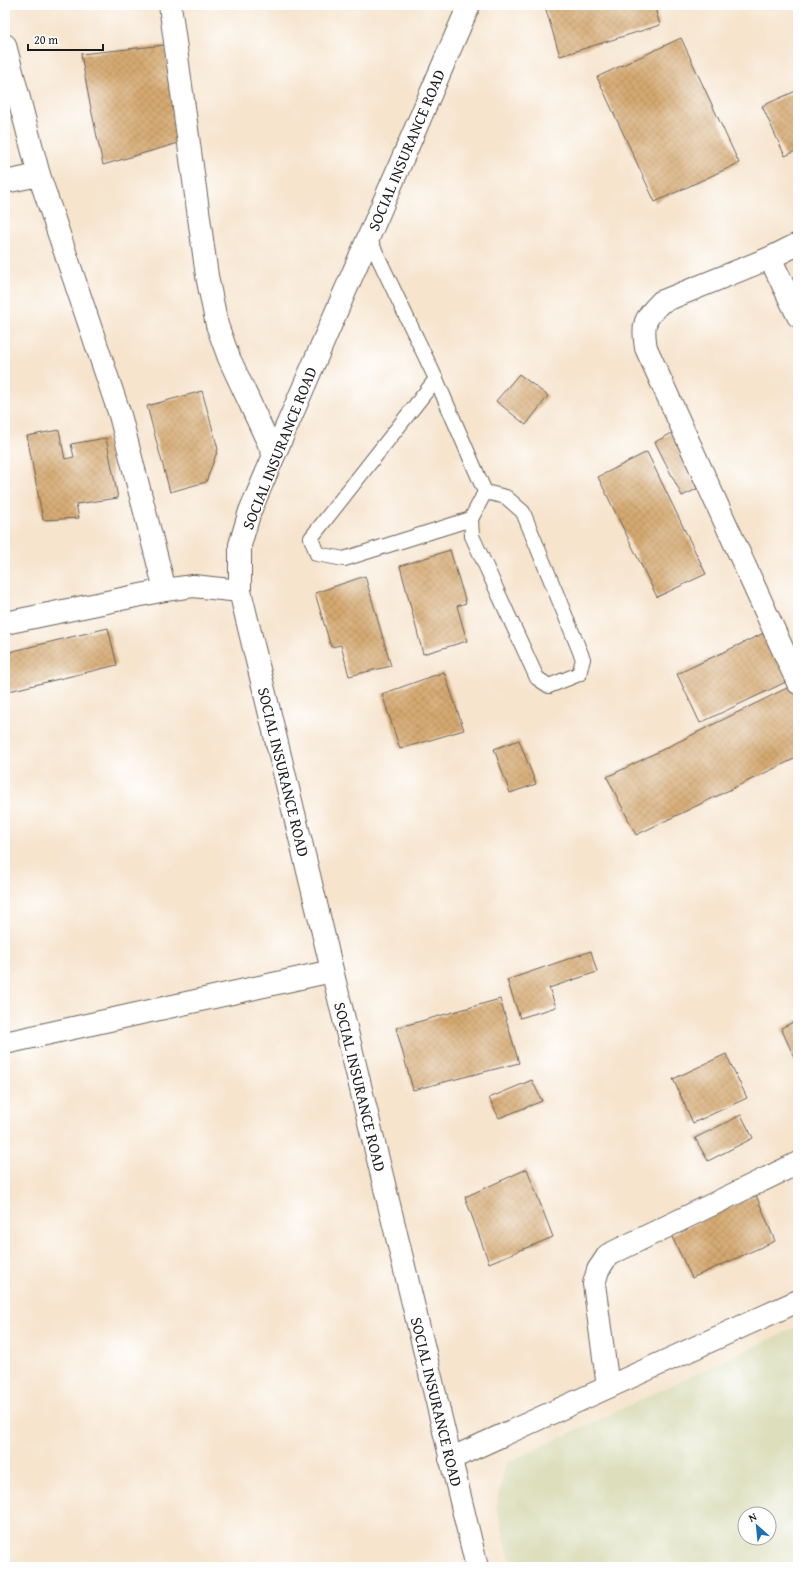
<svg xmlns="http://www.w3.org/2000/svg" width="803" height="1572" viewBox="0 0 803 1572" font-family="'Gentium Book Plus',serif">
<defs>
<pattern id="building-cross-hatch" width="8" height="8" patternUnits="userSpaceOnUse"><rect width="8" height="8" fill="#d5a971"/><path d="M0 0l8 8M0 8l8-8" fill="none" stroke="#b69161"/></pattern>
</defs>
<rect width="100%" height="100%" fill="#fff"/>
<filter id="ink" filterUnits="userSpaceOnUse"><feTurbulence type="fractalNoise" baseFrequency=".025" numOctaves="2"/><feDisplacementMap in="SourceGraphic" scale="8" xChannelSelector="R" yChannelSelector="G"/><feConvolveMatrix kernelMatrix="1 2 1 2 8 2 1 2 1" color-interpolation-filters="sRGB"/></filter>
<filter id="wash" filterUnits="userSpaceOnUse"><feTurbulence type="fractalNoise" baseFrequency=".012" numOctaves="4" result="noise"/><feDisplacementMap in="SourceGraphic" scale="16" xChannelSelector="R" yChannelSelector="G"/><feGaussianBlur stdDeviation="0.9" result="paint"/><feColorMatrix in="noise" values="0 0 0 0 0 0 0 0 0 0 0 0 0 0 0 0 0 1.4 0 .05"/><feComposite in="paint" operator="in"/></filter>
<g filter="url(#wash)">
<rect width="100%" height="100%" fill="#f6e4cd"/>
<!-- built -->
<path fill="#dcdebc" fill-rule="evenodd" d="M798,1326v241h-286l-16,-62 10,-42zM745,1514h24v24h-24z"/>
<g id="blocks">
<!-- building -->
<g fill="url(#building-cross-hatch)">
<path d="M562,5h92l6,20 -100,31 -14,-46z"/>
<path d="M681,38l58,125 -84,39 -58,-125z"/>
<path d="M165,45l17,97 -79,23 -14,-66 -8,-45z"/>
<path d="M798,90v60l-13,6 -23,-50z"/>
<path d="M519,374l29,22 -22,29 -30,-24z"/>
<path d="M202,391l16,58 -12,33 -36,10 -23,-86z"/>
<path d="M59,430l6,29 9,-2 -3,-13 35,-6 12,60 -42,6 3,14 -36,2 -16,-84z"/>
<path d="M674,432l23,57 -15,7 -27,-54z"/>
<path d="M647,452l59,122 -49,23 -59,-120z"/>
<path d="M450,550l16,53 -9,3 10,35 -44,13 -23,-88z"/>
<path d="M365,576l26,90 -42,10 -8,-31 -10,2 -16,-54z"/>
<path d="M108,628l9,37 -112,27v-39z"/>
<path d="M764,633l24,48 -88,42 -23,-49z"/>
<path d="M444,672l20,58 -64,19 -18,-55z"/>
<path d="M791,686l7,15v56l-162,78 -29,-58z"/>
<path d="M519,740l17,44 -26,9 -16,-44z"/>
<path d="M591,951l6,21 -48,16 7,19 -36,11 -13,-38z"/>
<path d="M500,999l19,64 -106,27 -17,-62z"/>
<path d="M798,1020v46l-17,-38z"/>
<path d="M726,1054l21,44 -54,25 -20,-44z"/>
<path d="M532,1080l10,21 -43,17 -10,-20z"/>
<path d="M741,1115l12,23 -45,23 -13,-23z"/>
<path d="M527,1169l26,68 -64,26 -24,-66z"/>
<path d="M756,1195l19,46 -83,37 -21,-43z"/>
</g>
</g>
</g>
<g filter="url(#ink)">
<use href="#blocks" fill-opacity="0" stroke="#68625a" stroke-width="1"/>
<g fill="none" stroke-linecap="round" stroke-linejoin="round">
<defs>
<g id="service">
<path d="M368,236l68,143 49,113 21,5 17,15 60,147 -4,15 -30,12 -12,-8 -65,-142 -1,-17 14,-27"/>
<path d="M436,379l-125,159 6,16 27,5 127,-40"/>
</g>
<g id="minor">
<path d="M170,5l37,271 10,49 12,33 45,97"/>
<path id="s1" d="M469,5l-219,506 -10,34v46l237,976"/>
<path d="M5,45l34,130 81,240 45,175"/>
<path d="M5,182l34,-7"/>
<path d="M798,244l-28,14 -109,44c-17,17 -19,22 -15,46l152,335"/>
<path d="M770,258l28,58"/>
<path d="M5,623l160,-33 28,-4 47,5"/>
<path d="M5,1043l327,-72"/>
<path d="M608,1387l-14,-103 4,-14 10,-15 190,-92"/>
<path d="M450,1459l348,-158"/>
</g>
</defs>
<!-- service casing -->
<use href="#service" stroke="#68625a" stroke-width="16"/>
<!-- minor casing -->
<use href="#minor" stroke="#68625a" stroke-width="24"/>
<!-- service -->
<use href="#service" stroke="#fff" stroke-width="14"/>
<!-- minor -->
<use href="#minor" stroke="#fff" stroke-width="22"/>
</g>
</g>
<g text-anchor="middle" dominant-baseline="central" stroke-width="3" stroke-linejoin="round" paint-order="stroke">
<!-- street labels -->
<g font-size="16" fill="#1c1c1c" stroke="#fff">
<text transform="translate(406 150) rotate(-67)">SOCIAL INSURANCE ROAD</text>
<text transform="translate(279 448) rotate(-68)">SOCIAL INSURANCE ROAD</text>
<text stroke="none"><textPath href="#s1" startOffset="819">SOCIAL INSURANCE ROAD</textPath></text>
<text stroke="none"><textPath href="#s1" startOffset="1143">SOCIAL INSURANCE ROAD</textPath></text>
<text stroke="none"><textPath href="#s1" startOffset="1467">SOCIAL INSURANCE ROAD</textPath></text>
</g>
</g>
<!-- margin -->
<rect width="803" height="1572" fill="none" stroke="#fff" stroke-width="20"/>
<!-- north arrow -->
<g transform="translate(757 1526) rotate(333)"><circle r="19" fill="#ffffff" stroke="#a4a4a4"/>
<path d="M0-3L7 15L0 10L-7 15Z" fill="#1f6fb2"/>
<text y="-6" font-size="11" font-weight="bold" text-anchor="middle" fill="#1c1c1c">N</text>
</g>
<!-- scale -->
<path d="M28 44v6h75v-6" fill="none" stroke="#1c1c1c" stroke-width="2"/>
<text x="34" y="44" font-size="12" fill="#1c1c1c" stroke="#ffffff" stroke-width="3" paint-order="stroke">20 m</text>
</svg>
